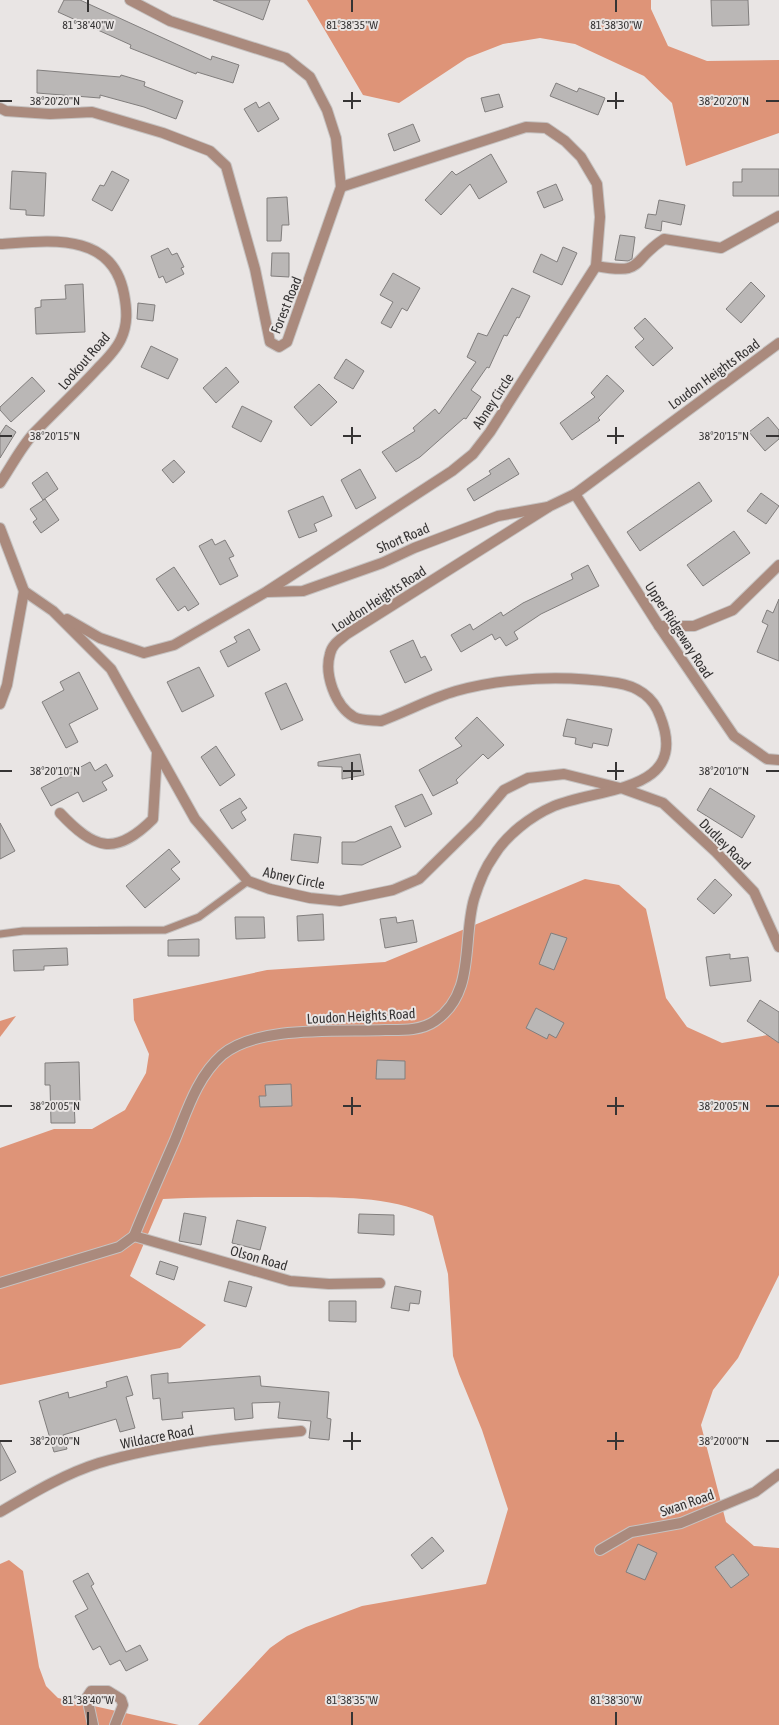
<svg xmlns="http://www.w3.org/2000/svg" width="779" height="1725" viewBox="0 0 779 1725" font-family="'Asap Condensed',sans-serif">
<rect width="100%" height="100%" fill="#e9e5e4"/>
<!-- forest -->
<g fill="#de9478">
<path d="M307,0h344v9l17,37 39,15 72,-1v73l-93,33 -14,-63 -28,-27 -69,-32 -35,-6 -37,6 -36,14 -68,45 -36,-8z"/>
<path d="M585,879l34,6 27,24 20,89 21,29 35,16 57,-10v242l-41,83 -25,32 -12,35 25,97 28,24 25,2v177h-581l72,-77 17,-12 19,-9 56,-21 124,-22 22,-75 -26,-79 -23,-56 -6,-18 -5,-82 -15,-58c-46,-21 -94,-18 -143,-19 -43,0 -85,0 -127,2l-33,77 76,49 -26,23 -180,37v-237l54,-19h38l33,-19 21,-37 3,-19 -15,-34 -1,-21 134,-29 118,-8z"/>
<path d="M16,1016l-16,21v-16z"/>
<path d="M9,1560l14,11 16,96 7,19 12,12 121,27h-179v-161z"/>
</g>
<!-- building -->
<g fill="#bab7b6" stroke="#817e7d">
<path d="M64,0h16l131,60 1,-4 27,9 -6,18 -36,-11 -1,2 -66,-26 1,-3 -73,-33z"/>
<path d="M213,0h57l-7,20z"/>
<path d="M711,0h37l1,25 -37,1z"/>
<path d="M37,70l83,7 1,-2 24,7 -1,4 39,15 -7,18 -32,-12 -44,-12v3l-63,-5z"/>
<path d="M556,83l21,9 2,-4 26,10 -7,17 -48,-19z"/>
<path d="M499,94l4,13 -18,5 -4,-14z"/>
<path d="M256,102l3,6 10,-6 10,17 -21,13 -14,-23z"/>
<path d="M413,124l7,17 -26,10 -6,-17z"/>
<path d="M491,154l16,28 -28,17 -9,-15 -29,31 -16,-15 27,-29 4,4z"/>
<path d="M742,169h37v27h-46v-14h9z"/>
<path d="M12,171l34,2 -2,43 -18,-1v-5l-16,-1z"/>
<path d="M112,171l17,9 -17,31 -20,-11 8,-15 4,1z"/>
<path d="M556,184l7,16 -19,8 -7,-16z"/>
<path d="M287,197l2,28h-7l-1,16h-14v-43z"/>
<path d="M659,200l26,5 -4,20 -19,-4 -1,10 -16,-3 3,-14 8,1z"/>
<path d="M620,235l15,2 -3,22 -4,2 -13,-1z"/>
<path d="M563,247l14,6 -15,32 -29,-13 8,-18 16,8z"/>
<path d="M168,248l4,7 5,-2 7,14 -3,1 3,6 -18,9 -3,-7 -4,2 -8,-22z"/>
<path d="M272,253h17v24l-18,-1z"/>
<path d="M393,273l27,15 -13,23 -5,-3 -11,20 -10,-5 12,-21 -13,-7z"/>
<path d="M751,282l14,14 -24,27 -15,-14z"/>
<path d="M83,284l2,48 -49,2 -1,-26 6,-1v-7l25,-1 -1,-14z"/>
<path d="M512,288l18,8 -11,22 -2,-1 -10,19 -3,-1 -15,33 -2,-1 -16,23 10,7 -15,22 -2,-1 -44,39 -24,15 -14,-20 33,-21 -2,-3 22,-19 4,5 37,-52 -9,-5 11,-24 9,3z"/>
<path d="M138,303l17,2 -2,16 -16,-2z"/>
<path d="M645,318l28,30 -20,18 -18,-19 9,-8 -10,-11z"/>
<path d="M151,346l27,13 -10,20 -27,-12z"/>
<path d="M346,359l18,12 -11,18 -19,-11z"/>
<path d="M226,367l13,15 -23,21 -13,-15z"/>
<path d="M607,375l17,16 -26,27 2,2 -28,20 -12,-17 35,-26 -4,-4z"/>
<path d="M32,377l13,14 -34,31 -11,-12v-3z"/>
<path d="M319,384l18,18 -26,24 -17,-19z"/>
<path d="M242,406l30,15 -11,21 -29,-15z"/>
<path d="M768,417l11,13v9l-14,12 -16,-19z"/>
<path d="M6,425l10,7 -16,26v-24z"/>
<path d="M509,458l10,16 -45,27 -7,-12 24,-15 -2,-3z"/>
<path d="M174,460l11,12 -12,11 -11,-13z"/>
<path d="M360,469l16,29 -20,11 -15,-29z"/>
<path d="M47,472l11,17 -15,11 -11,-17z"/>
<path d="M699,482l13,19 -72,50 -13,-19z"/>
<path d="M761,493l18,13 -13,18 -19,-13z"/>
<path d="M323,496l9,20 -18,8 3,7 -18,7 -11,-27z"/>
<path d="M45,499l14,21 -18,13 -8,-11 4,-3 -7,-10z"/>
<path d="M734,531l16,22 -47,33 -16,-21z"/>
<path d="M212,539l3,6 10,-5 9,16 -5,2 9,18 -18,9 -21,-39z"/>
<path d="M588,565l11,21 -58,28 -27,18 4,7 -12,7 -6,-9 -5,3 -3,-6 -31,18 -10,-17 19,-11 3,6 28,-18 2,4 20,-13 50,-24 -2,-5z"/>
<path d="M174,567l25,37 -11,7 -3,-5 -7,5 -22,-32z"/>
<path d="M779,599v62l-22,-9 11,-27 -6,-3 5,-12 6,3z"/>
<path d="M249,629l11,21 -32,17 -8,-16 17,-9 -3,-5z"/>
<path d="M413,640l8,18 4,-2 7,14 -27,13 -15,-32z"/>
<path d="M199,667l15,29 -32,16 -15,-30z"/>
<path d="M79,672l19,37 -29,15 9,18 -12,6 -24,-46 22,-12 -4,-8z"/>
<path d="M286,683l17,37 -22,10 -16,-37z"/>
<path d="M477,717l27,28 -16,14 -5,-5 -27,26 2,3 -25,13 -14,-26 43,-24 -7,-8z"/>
<path d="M567,719l45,10 -4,17 -15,-3 -1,5 -17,-4 1,-6 -13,-2z"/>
<path d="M216,746l19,29 -15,11 -19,-29z"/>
<path d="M360,754l4,21 -22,4v-12l-24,-1v-4z"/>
<path d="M90,762l5,9 11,-7 7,12 -11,6 5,8 -24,12 -5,-10 -27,14 -10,-18z"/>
<path d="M710,788l45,28 -13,22 -45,-28z"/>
<path d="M422,794l10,20 -27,13 -10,-21z"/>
<path d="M240,798l7,10 -6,4 5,8 -14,9 -12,-19z"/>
<path d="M0,823l15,28 -15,8z"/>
<path d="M391,826l10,21 -39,18 -20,-1v-22h13z"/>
<path d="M294,834l27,3 -3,26 -27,-3z"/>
<path d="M169,849l11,13 -9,7 9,10 -35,29 -19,-22z"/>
<path d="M715,879l17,16 -18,19 -17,-15z"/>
<path d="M323,914l1,26 -26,1 -1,-25z"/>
<path d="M235,917h29l1,21 -29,1z"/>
<path d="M396,917l1,6 16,-3 4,22 -32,6 -5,-29z"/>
<path d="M551,933l16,5 -13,32 -15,-6z"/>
<path d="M199,939v17h-31v-16z"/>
<path d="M67,948l1,17 -24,1v4l-30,1 -1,-21z"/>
<path d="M730,954v5l18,-2 3,24 -41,5 -4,-29z"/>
<path d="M760,1000l19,12v31l-32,-22z"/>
<path d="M536,1008l28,15 -8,15 -7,-4 -2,5 -21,-11z"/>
<path d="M377,1060l28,1v18h-29z"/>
<path d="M79,1062l1,39h-6l1,22h-24l-1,-38h-5v-22z"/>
<path d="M291,1084l1,22 -32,1 -1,-11h7l-1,-11z"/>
<path d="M184,1213l22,4 -5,28 -22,-4z"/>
<path d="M359,1214l35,1v20l-36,-2z"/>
<path d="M237,1220l29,7 -6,23 -28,-7z"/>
<path d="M160,1261l18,6 -4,13 -18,-6z"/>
<path d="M229,1281l23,6 -6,20 -22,-6z"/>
<path d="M395,1286l26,5 -2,13 -9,-1 -1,8 -18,-3z"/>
<path d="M329,1301h27v21l-27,-1z"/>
<path d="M168,1373v10l92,-7 1,10 68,6 -2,26 4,1 -2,21 -20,-2 2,-17 -33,-3 2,-16 -28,1 1,15 -18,2 -1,-12 -52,4 1,6 -21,2 -2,-22 -7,1 -2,-24z"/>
<path d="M127,1376l6,19 -7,2 9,31 -15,4 -4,-13 -53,16 4,14 -13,3 -15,-51 29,-9 1,6 38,-11 -1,-5z"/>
<path d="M0,1442l16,30 -16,9z"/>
<path d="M432,1537l12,14 -22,18 -11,-14z"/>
<path d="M638,1544l19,9 -12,27 -19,-8z"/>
<path d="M733,1554l16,21 -18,13 -16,-21z"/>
<path d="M88,1573l6,11 -3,2 35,66 14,-7 8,15 -22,11 -6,-11 -10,5 -10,-19 -7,4 -18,-34 13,-7 -15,-28z"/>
</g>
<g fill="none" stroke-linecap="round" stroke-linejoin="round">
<defs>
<path id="service" d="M0,934l23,-3 142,-1 34,-13 49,-36"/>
<g id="minor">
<path d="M0,108l6,3 44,3 42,-2 71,21 47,18 16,15 29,103 15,73 9,5 8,-5 54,-155 -5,-49 -9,-28 -17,-33 -24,-19 -116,-37 -40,-21"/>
<path d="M0,244c49,-3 112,-13 124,50 3,16 4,30 -3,45 -5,11 -15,21 -23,29 -21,23 -43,43 -64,65 -13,14 -23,34 -34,50"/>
<path d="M596,266c50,9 33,-4 68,-27l57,9 58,-32"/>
<path d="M575,494l84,132 75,110 33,23 12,1"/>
<path d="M0,528l24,63 29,20 58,58 84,150 53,62 22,8 40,9 30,3 53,-11 26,-11 57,-56 28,-33 24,-12 36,-4 60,15 39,14 53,49 38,40 25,55"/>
<path d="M267,592l36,-1 79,-28 32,-15 84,-32 50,-9"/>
<path d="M67,619l33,19 44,15 30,-8 92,-53 186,-121 21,-17 17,-22 106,-166 4,-49 -3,-33 -16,-27 -16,-16 -19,-13 -20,-1 -185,60"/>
<path d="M659,626h35l39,-16 46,-45"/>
<path d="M0,704l7,-19 17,-94"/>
<path d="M60,813c34,36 55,44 93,6l4,-66"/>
<path d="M134,1236l156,45 39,3 51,-1"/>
<path d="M0,1512c31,-18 64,-38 99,-49 64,-19 135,-26 202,-32"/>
<path d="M600,1550l31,-18 50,-9 74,-31 24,-18"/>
<path d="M93,1725l-6,-28 4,-6h17l13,8 2,6 -8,20"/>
</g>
<path id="tertiary" d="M0,1283l119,-36 15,-11c13,-32 27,-64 41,-96 12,-29 22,-63 47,-85 35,-30 118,-23 163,-25 16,0 36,1 50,-9 41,-28 27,-80 39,-122 4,-13 11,-31 19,-42 13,-22 38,-41 61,-51 46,-19 137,-13 106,-90 -7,-20 -24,-30 -43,-33 -52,-8 -110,-6 -161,8 -25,7 -50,21 -75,30 -8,-1 -20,0 -27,-4 -19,-11 -30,-43 -24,-63 2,-10 10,-14 17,-20l203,-128 25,-12 204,-151"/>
</defs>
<!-- service casing -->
<use href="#service" stroke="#c5c2c1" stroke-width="9"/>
<!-- minor casing -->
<use href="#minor" stroke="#c5c2c1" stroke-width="12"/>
<!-- tertiary casing -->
<use href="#tertiary" stroke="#c5c2c1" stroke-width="12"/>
<!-- service -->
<use href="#service" stroke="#aa8a7d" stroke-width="7"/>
<!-- minor -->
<use href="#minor" stroke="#aa8a7d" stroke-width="10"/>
<!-- tertiary -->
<use href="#tertiary" stroke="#aa8a7d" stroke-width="10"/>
</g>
<!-- ticks -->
<path fill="none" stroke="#363434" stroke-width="2" d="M88,0v12M352,0v12M616,0v12M352,92v17M616,92v17M0,101h12M343,101h18M607,101h17M766,101h13M352,427v17M616,427v17M0,436h12M343,436h18M607,436h17M766,436h13M352,762v18M616,762v18M0,771h12M343,771h18M607,771h17M766,771h13M352,1097v18M616,1097v18M0,1106h12M343,1106h18M607,1106h17M766,1106h13M352,1432v18M616,1432v18M0,1441h12M343,1441h18M607,1441h17M766,1441h13M88,1712v13M352,1712v13M616,1712v13"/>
<g text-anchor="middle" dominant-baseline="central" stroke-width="4" stroke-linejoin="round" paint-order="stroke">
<!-- street labels -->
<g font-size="14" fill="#363434" stroke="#e9e5e4">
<text transform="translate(286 305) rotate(-68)">Forest Road</text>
<text transform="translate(84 361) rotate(-49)">Lookout Road</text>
<text transform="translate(714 374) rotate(-36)">Loudon Heights Road</text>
<text transform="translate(493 401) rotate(-57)">Abney Circle</text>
<text transform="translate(403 538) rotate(-23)">Short Road</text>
<text transform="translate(379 599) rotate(-33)">Loudon Heights Road</text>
<text transform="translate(679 630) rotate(57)">Upper Ridgeway Road</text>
<text transform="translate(725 844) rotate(45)">Dudley Road</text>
<text transform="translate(294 878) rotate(12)">Abney Circle</text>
<text transform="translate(361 1016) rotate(-3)">Loudon Heights Road</text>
<text transform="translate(259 1258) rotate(16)">Olson Road</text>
<text transform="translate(157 1437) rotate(-11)">Wildacre Road</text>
<text transform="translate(687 1503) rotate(-19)">Swan Road</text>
</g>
</g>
<g font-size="12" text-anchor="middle" fill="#363434" stroke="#e9e5e4" stroke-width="4" stroke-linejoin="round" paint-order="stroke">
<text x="88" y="29">81°38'40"W</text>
<text x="352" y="29">81°38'35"W</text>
<text x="616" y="29">81°38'30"W</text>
<text x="55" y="105">38°20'20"N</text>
<text x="724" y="105">38°20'20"N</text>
<text x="55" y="440">38°20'15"N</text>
<text x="724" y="440">38°20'15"N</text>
<text x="55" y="775">38°20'10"N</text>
<text x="724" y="775">38°20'10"N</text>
<text x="55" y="1110">38°20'05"N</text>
<text x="724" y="1110">38°20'05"N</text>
<text x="55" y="1445">38°20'00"N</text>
<text x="724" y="1445">38°20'00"N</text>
<text x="88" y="1704">81°38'40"W</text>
<text x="352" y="1704">81°38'35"W</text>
<text x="616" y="1704">81°38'30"W</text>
</g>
</svg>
